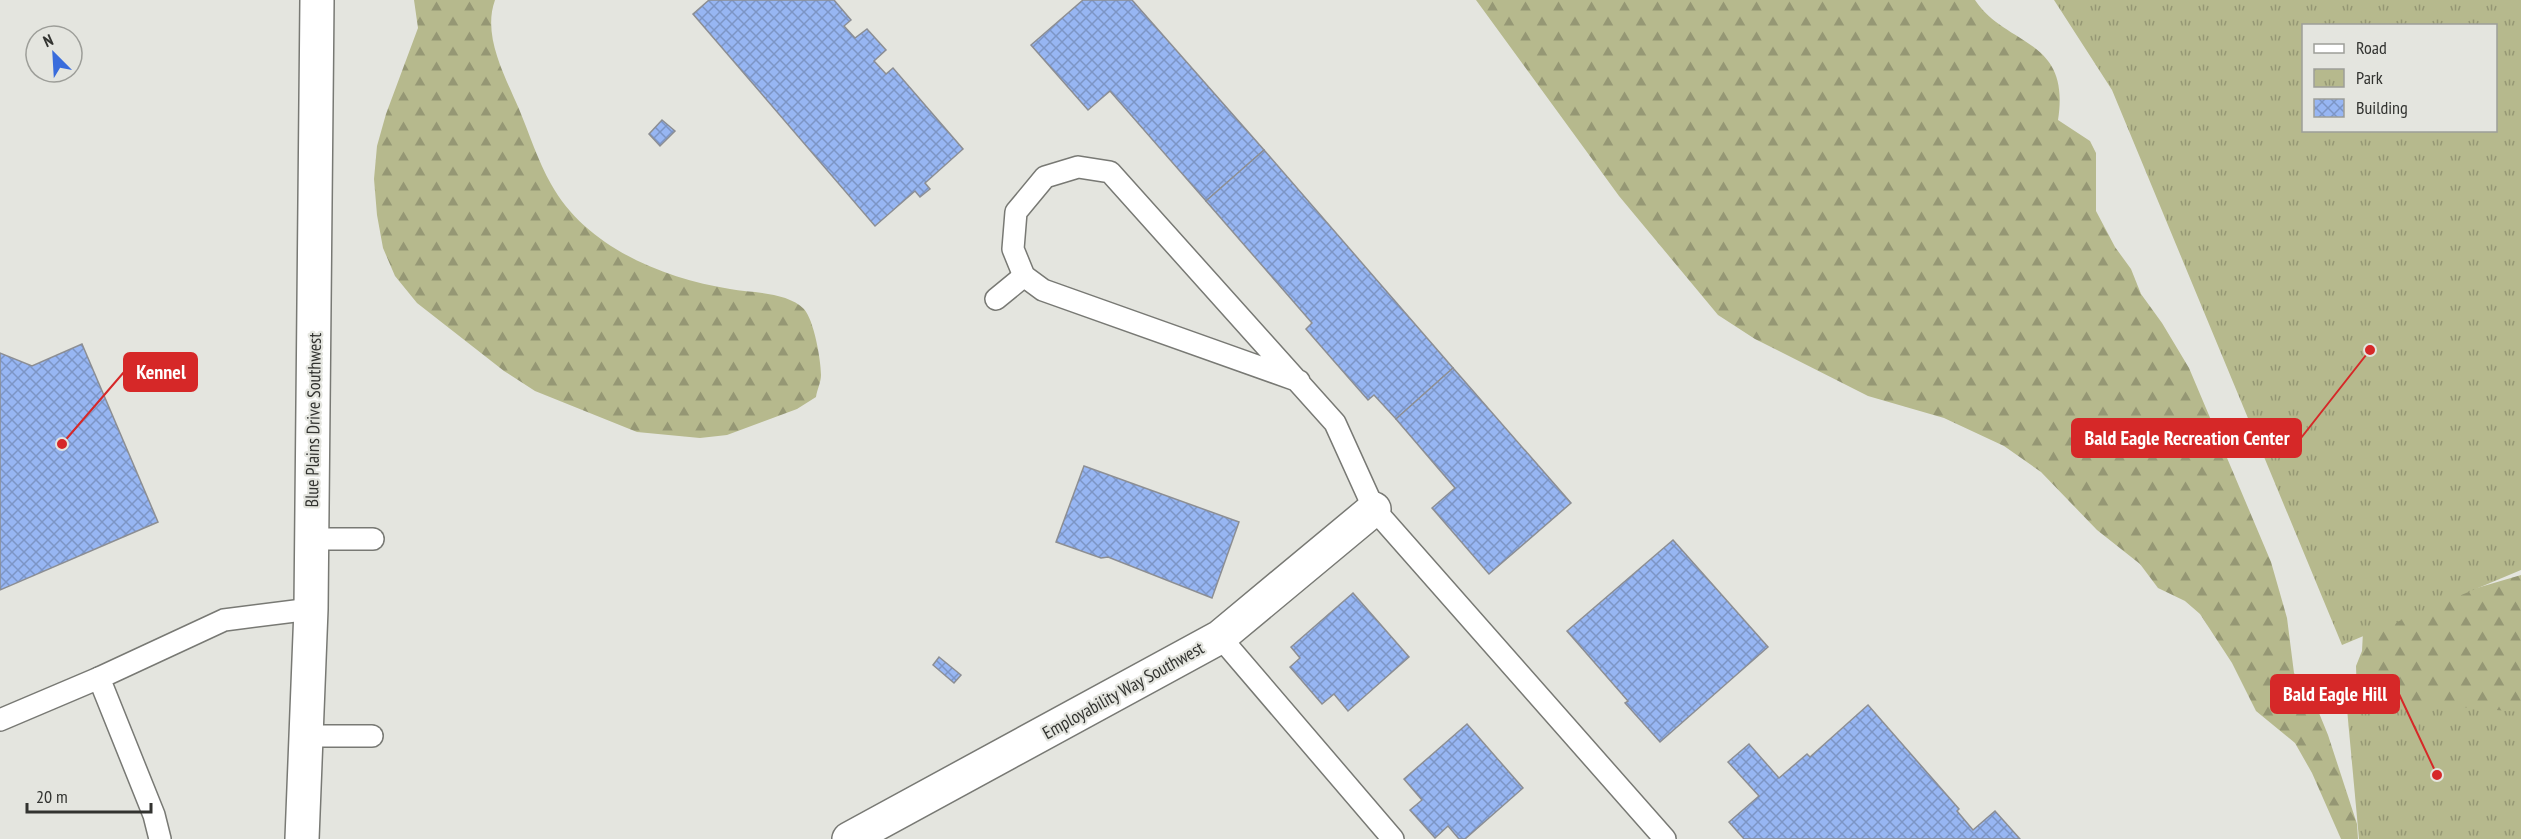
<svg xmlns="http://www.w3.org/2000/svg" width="2521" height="839" viewBox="0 0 2521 839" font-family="'PT Sans Narrow',sans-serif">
<defs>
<pattern id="forest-firs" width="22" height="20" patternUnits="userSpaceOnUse" patternTransform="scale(1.5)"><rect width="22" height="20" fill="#b6b98d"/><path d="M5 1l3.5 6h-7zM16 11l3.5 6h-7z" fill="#959774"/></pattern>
<pattern id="park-tufts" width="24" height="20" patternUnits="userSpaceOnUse" patternTransform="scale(1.5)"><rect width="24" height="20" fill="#b6b98d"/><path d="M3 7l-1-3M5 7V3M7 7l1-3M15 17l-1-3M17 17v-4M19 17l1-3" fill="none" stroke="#959774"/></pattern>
<pattern id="building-cross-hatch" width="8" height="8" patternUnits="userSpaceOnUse" patternTransform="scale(1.5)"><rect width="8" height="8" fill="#97b6f3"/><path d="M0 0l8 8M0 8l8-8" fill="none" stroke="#7c95c5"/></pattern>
</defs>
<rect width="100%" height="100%" fill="#e4e5df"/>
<!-- forest -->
<g fill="url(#forest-firs)">
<path d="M414,0h81c-13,36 10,76 24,109 10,24 19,52 32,75 35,63 111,94 179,105 23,4 57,3 74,20 10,11 17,51 17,66 0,7 -4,15 -5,22l-19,12 -70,26 -27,3 -63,-6 -102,-41 -31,-20 -87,-68 -22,-27 -12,-28 -6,-33 -3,-36 3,-33 9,-32 32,-86z"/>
<path d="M1476,0h499c31,47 96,37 83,120l32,21 6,12v58l19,36 16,22 10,25 21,29 27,45 82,194 16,56 7,55 23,35 11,27 29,89 1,15h-17l-29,-66 -17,-30 -39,-32 -24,-48 -32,-49 -15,-13 -27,-13 -18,-24 -43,-34 -56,-58 -37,-26 -60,-28 -76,-22 -113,-57 -37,-24 -99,-119z"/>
<path d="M2521,575v264h-146l-18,-143 -1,-30 6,-15 1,-19 39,-22z"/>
</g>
<!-- park -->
<g fill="url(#park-tufts)" fill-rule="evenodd">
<path d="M2054,0h467v570l-179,75 -230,-555zM2304,26h192v104h-192z"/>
<path d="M2346,698l175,14v127h-162z"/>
</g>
<!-- building -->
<g fill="url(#building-cross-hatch)" stroke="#8c8e93" stroke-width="1.5">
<path d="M709,0h125l17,20 -7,6 11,12 12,-9 19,21 -12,11 12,13 7,-6 70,81 -38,34 5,6 -10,8 -5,-6 -40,35 -182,-212z"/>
<path d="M1083,0h49l132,150 -58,51 -96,-110 -22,19 -57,-65z"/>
<path d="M662,120l13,11 -15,15 -11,-12z"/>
<path d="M1264,150l189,218 -57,51 -22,-24 -6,5 -35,-40 -27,-31 6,-6 -106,-122z"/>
<path d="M82,344l76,178 -158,68v-237l32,13z"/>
<path d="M1453,368l118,135 -82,71 -57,-66 23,-20 -59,-69z"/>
<path d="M1084,466l155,56 -27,76 -104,-41 -7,1 -45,-16z"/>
<path d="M1673,540l95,107 -108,95 -35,-39 3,-2 -61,-70z"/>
<path d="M1353,593l56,64 -61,54 -14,-17 -12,10 -32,-37 10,-9 -9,-11z"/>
<path d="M939,657l22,18 -7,8 -21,-18z"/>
<path d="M1868,705l91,104 -2,2 16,19 22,-19 25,28h-276l-15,-17 30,-26 -31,-34 21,-18 30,34 28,-24 3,3z"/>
<path d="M1467,724l56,64 -58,51h-6l-11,-13 -13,12 -25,-28 12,-10 -18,-21z"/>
</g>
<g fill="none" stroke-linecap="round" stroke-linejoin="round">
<defs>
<g id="service">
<path d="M996,299l28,-23"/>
<path d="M1299,381l-256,-91 -19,-14 -11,-27 3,-37 29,-35 33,-10 32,5 225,251 39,86 291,330"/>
<path d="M312,539h61"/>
<path d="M1220,637l173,202"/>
<path d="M0,720l99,-42"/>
<path d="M306,736h66"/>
<path d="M160,839l-6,-24 -55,-137 125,-58 87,-11"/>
</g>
<g id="minor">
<path d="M302,839l9,-230 6,-609"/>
<path d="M849,839l371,-202 154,-128"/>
</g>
</defs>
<!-- service casing -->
<use href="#service" stroke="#787974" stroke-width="24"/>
<!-- minor casing -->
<use href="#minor" stroke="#787974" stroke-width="36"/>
<!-- service -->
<use href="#service" stroke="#fff" stroke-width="21"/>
<!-- minor -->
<use href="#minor" stroke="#fff" stroke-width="33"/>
</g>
<g text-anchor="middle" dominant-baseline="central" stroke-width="4.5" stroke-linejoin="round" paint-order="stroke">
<!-- street labels -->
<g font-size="18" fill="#323330" stroke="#e4e5df">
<text transform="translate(313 420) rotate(-89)">Blue Plains Drive Southwest</text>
<text transform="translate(1123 690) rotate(-29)">Employability Way Southwest</text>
</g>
</g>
<!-- callouts -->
<path fill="none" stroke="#d62828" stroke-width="2" d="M62 444L124 372M2370 350L2301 438M2437 775L2399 694"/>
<g fill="#d62828" stroke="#e4e5df" stroke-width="2">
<circle cx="62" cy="444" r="6"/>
<circle cx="2370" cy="350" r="6"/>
<circle cx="2437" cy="775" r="6"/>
</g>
<g fill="#d62828" stroke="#d62828" stroke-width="2">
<rect x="124" y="353" width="73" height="38" rx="6"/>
<rect x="2072" y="419" width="229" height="38" rx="6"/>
<rect x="2271" y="675" width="128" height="38" rx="6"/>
</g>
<g font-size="20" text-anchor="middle" font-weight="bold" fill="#fff">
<text x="161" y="379">Kennel</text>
<text x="2187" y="445">Bald Eagle Recreation Center</text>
<text x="2335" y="701">Bald Eagle Hill</text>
</g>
<!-- legend -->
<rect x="2302" y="24" width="195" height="108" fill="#e4e5df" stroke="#9d9e99" stroke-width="1.5"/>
<rect x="2314" y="44" width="30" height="9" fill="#ffffff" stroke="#9d9e99" stroke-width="1.5"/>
<text x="2356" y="54" font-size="18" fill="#323330">Road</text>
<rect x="2314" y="69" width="30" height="18" fill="url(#park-tufts)" stroke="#9d9e99" stroke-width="1.5"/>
<text x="2356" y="84" font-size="18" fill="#323330">Park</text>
<rect x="2314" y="99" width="30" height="18" fill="url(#building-cross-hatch)" stroke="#9d9e99" stroke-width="1.5"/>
<text x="2356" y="114" font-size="18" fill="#323330">Building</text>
<!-- north arrow -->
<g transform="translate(54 54) rotate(336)"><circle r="28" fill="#e4e5df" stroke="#9d9e99" stroke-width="1.5"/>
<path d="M0-4.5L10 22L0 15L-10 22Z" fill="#396cdc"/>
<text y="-9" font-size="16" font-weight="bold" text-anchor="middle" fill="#323330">N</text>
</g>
<!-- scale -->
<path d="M27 803v9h124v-9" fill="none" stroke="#323330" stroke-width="3"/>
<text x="36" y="803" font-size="18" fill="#323330" stroke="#e4e5df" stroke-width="4.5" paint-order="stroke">20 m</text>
</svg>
